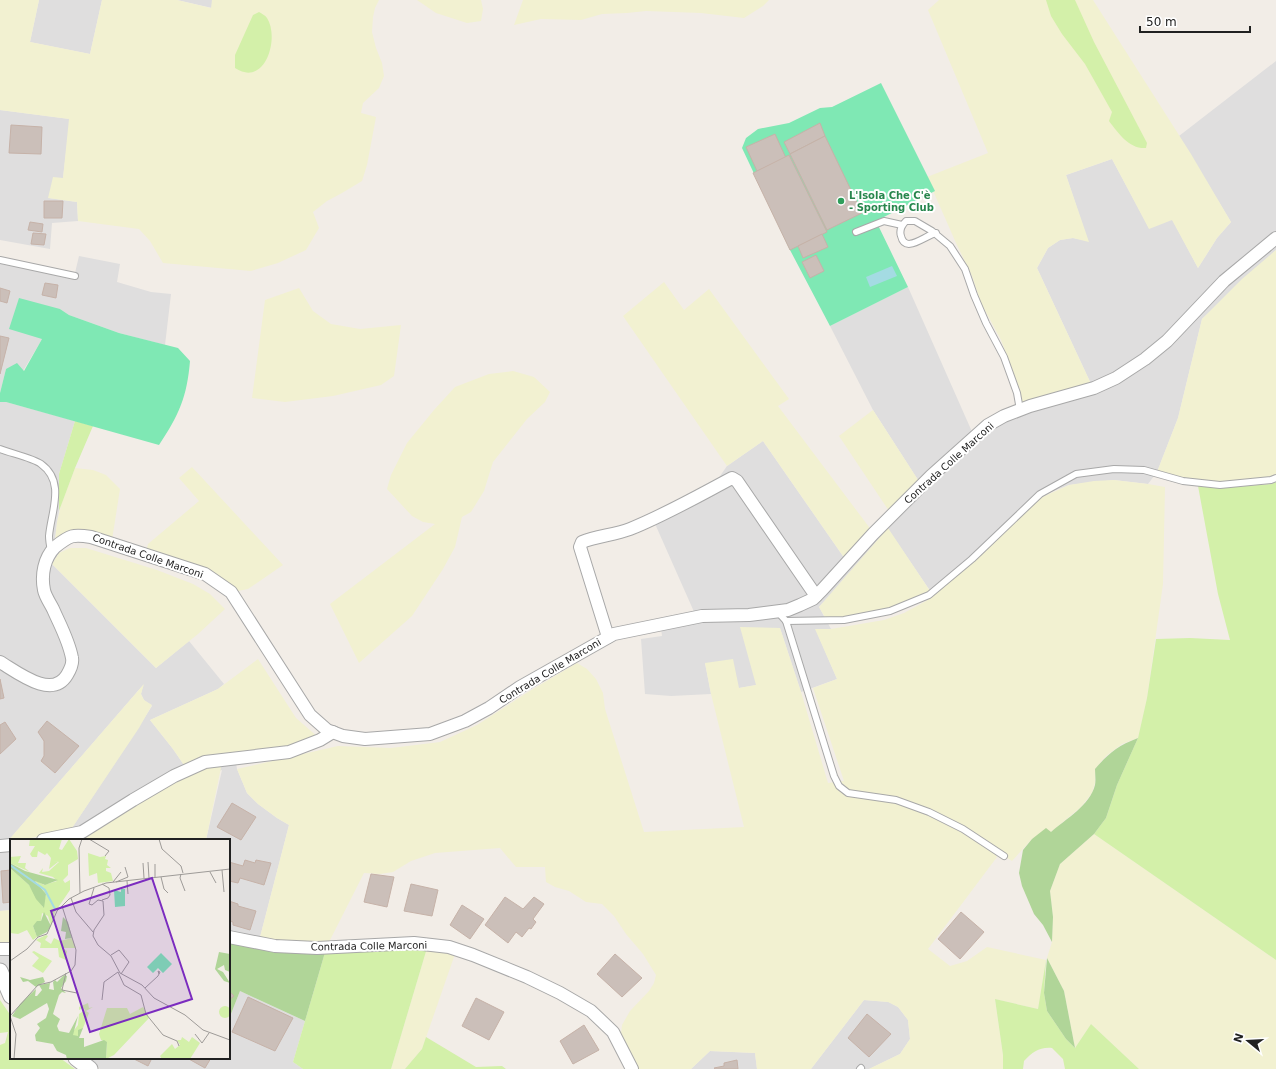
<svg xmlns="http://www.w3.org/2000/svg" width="1276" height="1069" viewBox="0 0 1276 1069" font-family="'DejaVu Sans',sans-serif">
<rect width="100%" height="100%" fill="#f2ede7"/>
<!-- residential -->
<g fill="#dfdede">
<path d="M39,0h63l-12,54 -60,-12z"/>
<path d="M177,0h35v8z"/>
<path d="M1276,61v189l-74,69 -24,99 -21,54 -9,12 -34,-4 -45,5 -23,9 -8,5 -105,96 -45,-66 -69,78 12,22 -15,1 21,49 -36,13 -21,-64 -24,57 -17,3 -34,-25 6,31 -40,2 -26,-2 -4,-55 21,-3 -2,-17 35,-5 -43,-97 61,-31 14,-20 36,-25 82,118 75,-76 -47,-73 -43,-84 78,-39 65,147 119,-48 -55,-118 11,-20 12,-8 13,-2 15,3 -22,-66 46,-16 37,69 23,-9 26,49 19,-30 14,-16 -52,-86z"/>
<path d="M0,110l70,9 -7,59 -14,20 28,4 1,19 -26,2 -2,26 -50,-9z"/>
<path d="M79,256l41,8 -3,18 34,10 20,2 -6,51 -46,-12 -50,-18 -9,-6 -37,62 -17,-2 -6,24v-135l75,15z"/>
<path d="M0,402h6l69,19 -16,53v37l-2,11 -2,18 4,13 -7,11 104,104 33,-27 35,43 -6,5 -68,31 23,29 13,19 49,-11 2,12 10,24 11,11 19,14 12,7 -30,116 -30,-6v-95h-23l16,-70 -69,22 -83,39 68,-103 14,-22 -8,-6 -3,-6 2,-9 -135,156h3v69l-11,1z"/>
<path d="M0,946l11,2v41l-11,-27z"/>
<path d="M240,991l65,30 -12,41 10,7h-203l-14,-11h143v-39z"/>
<path d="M864,1000l25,2 9,5 10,13 2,19 -10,15 -31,15h-58z"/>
<path d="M710,1051l45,2 2,16h-66z"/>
</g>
<!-- farmland -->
<g fill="#f2f1d1">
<path d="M0,0h39l-9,42 60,12 12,-54h75l34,8 1,-8h167l-4,8 -2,9 -1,15 4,16 6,15 2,13 -5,12 -16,15 -2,10 15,4 -9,48 -5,16 -20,12 -15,8 -14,11 6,16 -13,22 -28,13 -27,8 -88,-8 -13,-22 -11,-12 -61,-8 -1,-19 -29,-4 5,-21 10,1 6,-59 -69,-9z"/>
<path d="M417,0h64l2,9 -2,12 -14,2 -31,-10z"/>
<path d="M523,0h246l-6,6 -19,12 -43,-5 -55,-2 -19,2 -25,1 -21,6 -40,-1 -27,6z"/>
<path d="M939,0h154l98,154 40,68 -14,16 -19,30 -26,-48 -23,9 -37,-70 -46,16 23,67 -16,-4 -13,2 -12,8 -11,20 55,118 -70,20 -2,-16 -19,-50 -20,-37 -9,-27 -16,-33 -29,-66 61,-24 -60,-143z"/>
<path d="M1276,250v226l-7,2 -48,6 -39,-5 -25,-7 21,-54 24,-99 40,-40z"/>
<path d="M664,282l20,28 25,-21 80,110 -11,7 94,125 -27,28 -82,-118 -36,25 -104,-150z"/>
<path d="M299,288l14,23 18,13 29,5 41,-4 -7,51 -13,9 -48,11 -48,6 -33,-4 13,-98z"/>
<path d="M513,371l21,6 16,15 -5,10 -18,17 -34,43 -9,29 -13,21 -9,5 -7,30 -12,22 -31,47 -53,47 -29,-59 105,-80 -12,-2 -11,-6 -25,-27 4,-14 16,-32 27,-33 21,-23 34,-13z"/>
<path d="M873,410l47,73 -31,28 -50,-75z"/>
<path d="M192,467l91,98 -35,24 -10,2 -28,-15 -64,-24 2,-8 51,-43 -20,-23z"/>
<path d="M75,468l18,2 13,5 14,14 -8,51h-57l2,-18 5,-20z"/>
<path d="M1114,480l34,4 17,3 -2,97 -16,114 -9,40 -16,6 -16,12 -11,13v14l-3,10 -11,14 -30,25 -19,7 -20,22 -21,-13 6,9 -69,92 22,17 17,-5 20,-14 59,13 -8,49 -43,-10 8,56v14h-134l31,-15 10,-15 -2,-19 -10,-13 -10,-5 -24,-2 -53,69h-54l-2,-16 -45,-2 -19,18h-56l-14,-35 1,-9 8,-14 19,-20 5,-8 2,-8 -13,-21 -17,-20 -12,-18 -12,-12 -16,-2 -17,-11 -14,-4 -9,-5 -1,-15h-29l-16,-19 -65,5 -24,8 -18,11 -13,2 -16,-1 -37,73 -68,-5 30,-116 -12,-7 -19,-14 -11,-11 -10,-24 101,-23 53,2 49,-6 37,-17 51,-33 49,-29 10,6 9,10 7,14 2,16 39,123 100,-5 -33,-133 -6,-31 28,-4 6,29 17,-3 -16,-58 40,1 21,64 27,91 16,-2 -31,-93 24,-9 -22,-50h16l53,-9 20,-7 22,-12 45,-37 67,-65 31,-14 25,-4z"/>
<path d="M888,528l42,63 -39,19 -46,8 -19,1 -7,-12z"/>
<path d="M70,548h16l71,22 36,14 17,10 15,15 -27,25 -42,34 -104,-104 7,-11z"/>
<path d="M258,659l38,59 23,20 -29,11 -104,19 -13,-19 -23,-29 68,-31z"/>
<path d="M144,684l-3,10 3,6 8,5 -13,23 -69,103 -51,9h-8l-4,2z"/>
<path d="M222,763l-16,77h-140l139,-75z"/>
<path d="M1094,834l182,126v109h-137l-48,-45 -16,24 -11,-57 -17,-33 5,-16 1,-25 -3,-26 10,-27z"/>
<path d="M11,910v38l-11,-2v-35z"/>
<path d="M427,948l28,6 -33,95 -17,20h-14z"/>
</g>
<!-- grass -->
<g fill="#d3f0a9">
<path d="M1046,0h29l19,42 53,101 -1,5c-17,1 -27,-14 -37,-27l3,-9 -27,-48 -23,-30 -11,-18z"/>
<path d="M259,12c3,2 6,3 8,6 13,20 -2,70 -32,50v-13l18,-40z"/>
<path d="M75,421l18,5 -18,42 -16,43v-37z"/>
<path d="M1276,482v478l-182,-126 12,-16 11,-33 21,-47 9,-40 9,-59 34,-1 40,2 -12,-46 -20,-108 23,2 50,-4z"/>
<path d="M427,948l-36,121h-88l-10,-7 33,-113z"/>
<path d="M1046,960l-2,33 3,18 19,28 9,9 16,-24 48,45h-74l-2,-10 -11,-11c-13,-1 -19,4 -28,13l-1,8h-20v-14l-8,-56 43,10z"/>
<path d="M0,1000l11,16v42h49l15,11h-75v-24l5,-2 3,-11 -8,1z"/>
<path d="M426,1037l50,30 26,-1 4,3h-101l17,-20z"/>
</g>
<!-- forest -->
<g fill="#b0d598">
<path d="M1138,738l-21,47 -11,33 -12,16 -34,30 -10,27 3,26 -1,25 -9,-17 -9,-11 -12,-28 -3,-13 4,-23 9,-11 14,-11 5,4c15,-13 39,-27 44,-47 1,-5 0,-11 0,-16 14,-16 22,-23 43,-31z"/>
<path d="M229,939l97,10 -21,72 -65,-30 -11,28z"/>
<path d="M1047,958l17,33 11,57 -9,-9 -19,-28 -3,-18z"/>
</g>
<!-- pitch -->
<g fill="#7fe8b4">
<path d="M881,83l54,108 -59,30 32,66 -78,39 -40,-76 -48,-102 4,-10 12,-9 31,-6 31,-15 12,-1z"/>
<path d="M19,298l41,11 9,6 50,18 59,15 12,13c-3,36 -11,54 -31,84l-153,-43h-6v-9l6,-24 11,-6 7,8 18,-32 -33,-10z"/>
</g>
<!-- water -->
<path fill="#a4dbe3" d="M892,266l5,10 -27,11 -4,-10z"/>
<!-- building -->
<g fill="#cbbfb9" stroke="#c6b2a8">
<path d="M820,123l5,13 -35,18 -6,-12z"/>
<path d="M11,125l31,2 -1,27 -32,-1z"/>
<path d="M775,134l11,24 -29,13 -11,-24z"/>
<path d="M825,136l37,77 -35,17 -37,-76z"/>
<path d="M789,155l38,77 -37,18 -37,-77z"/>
<path d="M44,201h19l-1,17h-18z"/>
<path d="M30,222l13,2 -1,8 -14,-2z"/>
<path d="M33,233l13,1 -2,11 -13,-1z"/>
<path d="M822,234l6,13 -25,11 -5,-12z"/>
<path d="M816,255l8,16 -14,7 -8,-16z"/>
<path d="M45,283l13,2 -2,13 -14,-3z"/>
<path d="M0,288l10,3 -3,12 -7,-2z"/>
<path d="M0,336l9,2 -9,36z"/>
<path d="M0,679l4,19 -4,1z"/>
<path d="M47,721l32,25 -24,27 -14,-12 3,-5v-15l-6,-9z"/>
<path d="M5,722l11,17 -16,15v-29z"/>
<path d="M232,803l24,14 -15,23 -24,-13z"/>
<path d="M245,860l10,3 1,-3 15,3 -7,22 -24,-7 -2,5 -9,-2v-19l14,4z"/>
<path d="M11,870v32l-8,1 -2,-32z"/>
<path d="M371,874l23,3 -7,30 -23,-5z"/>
<path d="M411,884l27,6 -6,26 -28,-5z"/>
<path d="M505,897l18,12 11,-12 10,7 -11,15 3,3 -5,7 -2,-1 -7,9 -6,-5 -8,11 -23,-18z"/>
<path d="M229,901l9,3v2l18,5 -6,19 -17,-5v-3l-4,-1z"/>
<path d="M462,905l22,14 -14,20 -20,-14z"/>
<path d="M961,912l23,20 -24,27 -22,-20z"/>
<path d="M615,954l27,24 -20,19 -25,-23z"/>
<path d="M229,991l5,5 -5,4z"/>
<path d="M248,997l45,21 -18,33 -43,-19z"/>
<path d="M476,998l28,14 -15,28 -27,-14z"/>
<path d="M867,1014l24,20 -22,23 -21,-19z"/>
<path d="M584,1025l15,25 -26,14 -13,-23z"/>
<path d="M132,1058h20l-4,8z"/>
<path d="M187,1058h24l-6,10z"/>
<path d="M737,1060l1,9h-23l-1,-1 10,-2v-3z"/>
</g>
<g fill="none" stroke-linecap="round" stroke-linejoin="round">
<defs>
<g id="service">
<path d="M856,232l28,-11 18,4"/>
<path d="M936,233c-12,3 -31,21 -35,3 -2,-6 1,-11 5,-15h9l17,10 18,15 15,23 9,26 12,28 18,34 13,36 3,17"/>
<path d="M0,260l75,16"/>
<path d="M0,449c10,4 33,9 41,15 25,18 10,48 8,72 0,5 1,10 2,15"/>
<path d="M777,611l9,10 58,-1 46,-9 39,-16 43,-36 68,-65 36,-20 38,-5 30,1 39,11 37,4 51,-5 5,-2"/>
<path d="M786,621l48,155 5,10 9,7 48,7 33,12 34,17 41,27"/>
<path d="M860,1069l1,-1"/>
</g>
<g id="minor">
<path d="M608,637l-28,-90 2,-5c15,-6 32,-7 48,-13 35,-14 68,-33 102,-51l5,3 79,115"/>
<path d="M0,662c17,10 52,38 67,13 3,-5 6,-12 5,-17 -3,-17 -12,-33 -19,-49 -3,-6 -8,-13 -9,-19 -3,-15 0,-32 11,-43 15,-12 18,-13 36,-10l114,37 26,18 79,123 17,15 16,6 22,3 65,-5 35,-13 24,-13 31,-21 94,-53 88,-18 47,-1 39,-5 12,-5 13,-6 9,-9 51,-56 58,-58 57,-51 16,-9 26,-10 64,-18 22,-10 29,-19 22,-18 57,-60 52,-43"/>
<path d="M43,840l39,-8 51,-32 41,-24 31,-14 84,-10 31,-12 13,-8"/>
<path d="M0,846l11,-1"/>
<path d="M229,937l46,9 42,2 97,-5 35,4 24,8 54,22 33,16 31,18 22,21 19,37"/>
<path d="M0,949h11"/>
</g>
<g id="tertiary">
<path d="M0,971l11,25"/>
<path d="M76,1058l14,11"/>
</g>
</defs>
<!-- service casing -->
<use href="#service" stroke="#a8a8a8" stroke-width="8"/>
<!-- minor casing -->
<use href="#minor" stroke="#a8a8a8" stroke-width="14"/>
<!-- tertiary casing -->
<use href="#tertiary" stroke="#a8a8a8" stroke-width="17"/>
<!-- service -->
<use href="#service" stroke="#fff" stroke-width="6"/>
<!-- minor -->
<use href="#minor" stroke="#fff" stroke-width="12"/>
<!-- tertiary -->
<use href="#tertiary" stroke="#fff" stroke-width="15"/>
</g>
<!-- markers -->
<circle fill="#2e9e5b" stroke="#fff" stroke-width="1.5" cx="841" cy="201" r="4"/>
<g text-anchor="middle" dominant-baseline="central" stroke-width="4" stroke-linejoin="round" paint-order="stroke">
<!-- leisure labels -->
<g font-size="10" font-weight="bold" fill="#27864d" stroke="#fff" text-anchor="start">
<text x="849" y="195">L'Isola Che C'è<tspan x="849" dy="12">- Sporting Club</tspan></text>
</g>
<!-- street labels -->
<g font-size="10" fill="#212121" stroke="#fff">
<text transform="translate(949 463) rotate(-42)">Contrada Colle Marconi</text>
<text transform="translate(148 556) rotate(19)">Contrada Colle Marconi</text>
<text transform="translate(550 671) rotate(-31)">Contrada Colle Marconi</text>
<text transform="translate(369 946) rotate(-1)">Contrada Colle Marconi</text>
</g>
</g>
<!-- overview -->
<g transform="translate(10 839)">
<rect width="220" height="220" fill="#f2ede7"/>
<path d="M20,0h32l-3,10 3,1 7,-11 8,12 1,8 -10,6v10l-5,5 2,3 5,-3v10l-15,22 -4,14 -3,-10 -6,-3 -1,8 -8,5 4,11 -4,3 -6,-10 -9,4 -8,-1v-65l19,17 14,22 3,-13 -11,-14 9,5 13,-4 -4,-4 -14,-4 4,-5 -1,4 7,-1 10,-9 -5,-1 4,1 -9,7 2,-11 -4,-5 -2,2 -7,-4 -1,6h-5l-2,-3 5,-8h-6zM78,14l12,4 6,-1 -1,3 3,1 -1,5 4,3h-5v3l5,2 2,8 -15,2 -1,-10 -8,3zM11,17l-3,7h8l-1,5 5,4 -20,-9v-6zM36,96l2,1 -3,4 6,4 3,-6 6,3 12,-3 4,10h-14l5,3 -1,9 -7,-3 -1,-9h-18l1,-5 -5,-3zM24,112l18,10 -9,12 -11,-7 7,-8 -7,-6zM78,164l1,5 4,-1 -7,4 3,2 -6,15 -5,8 -4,1 -2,-4 6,-8 1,-11 6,-4 -2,-2 -4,2v-3zM209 173a6 6 0 1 1 12 0a6 6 0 1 1-12 0ZM133,168l6,11 -35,37 -8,4 1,-17 -6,-2 -2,-6 8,-26h20l3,6zM172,198l7,5 3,-5 8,6 -10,16h-28l-2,-3 12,-12 3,5 5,-4 -3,-5h4z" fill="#d3f0a9"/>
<path d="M0,24l15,8 33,9 -13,5 -10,-4 11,13 -2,14 -8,-9 -7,-14 -19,-17zM34,73l7,14 -4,6 -10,5 -4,-11 4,-5h4zM53,78l5,5 4,16 -7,1 1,-7 -5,-1zM209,113l11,2v18l-5,-2 -1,-5 -7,4 6,3 7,11 -6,-2 -9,-12zM54,136l3,1 -1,5 -5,7 5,5 -4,-1 -3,3 -6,19 7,5 -3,7 2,5 10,2 9,-17 -5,19 5,1v-6l5,-2 -4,10h5v9l20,-7 3,2 -1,17h-44h5l-1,-4 -9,-4 -4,-7 -17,-3 -1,-6 5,-7 -3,-4 9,-6 3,-9 -2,-6 -27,16 -8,-3 8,-12 16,-15 -1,7h2l5,-6 -3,-5 11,-2 -1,6 5,1 -1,-8 2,-2 2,2zM10,138l10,3 13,-3 2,5 -9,5 -8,-6 -5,1z" fill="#b0d598"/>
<path d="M111,50h4v17l-10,1 -1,-17 7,2zM151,114l11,11 -9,9 -5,-5 -5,5 -6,-6z" fill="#7fe8b4"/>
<path fill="none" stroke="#a4dbe3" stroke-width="2" d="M0,26l35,25 10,19"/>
<path fill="none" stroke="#9e9b98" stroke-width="1" d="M79,0l20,12 -4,5M149,0l3,10 19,17 2,7M138,23l1,16M133,24l1,15M145,25v13M212,31l2,22M200,33l6,11M171,35l-1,4 5,13M151,38l3,12 4,4M117,42l1,13M103,43l8,-10M106,43l12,-5 -3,-10M84,49l-5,16 3,1 6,-5 5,1 1,14 -10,15 -1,6 5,9 13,11 9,17 22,12 12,13 31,17 18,15 27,10M70,54l-1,-45 3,-9M61,59l5,14 17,20M92,61l6,-2 2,-3 -1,-7 -7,-4M101,116l8,-5 10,12 -8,12M0,122l17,-12 11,-12 9,-3 10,-23 12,-12 15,-8 22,-8 124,-14M108,133l6,13 17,10 5,19 17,21 14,6 2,5M56,134l-4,17 15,3M135,149l13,-12 2,-4 -2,-1 1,3M92,161l2,-18 14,-10M0,177l28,-31 13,-3 20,-11 4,-6 1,-15 -14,-44M0,177l6,18 -2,25M185,195l7,9 7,-10"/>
<path fill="#7b2cbf" fill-opacity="0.15" stroke="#7b2cbf" stroke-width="2" d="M142,39l40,121 -102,33 -39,-121z"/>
<rect width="220" height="220" fill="none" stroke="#212121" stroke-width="2"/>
</g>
<!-- north arrow -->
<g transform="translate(1248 1041) rotate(288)" stroke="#ffffff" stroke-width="3" paint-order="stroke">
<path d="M0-3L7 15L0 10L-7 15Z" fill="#212121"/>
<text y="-6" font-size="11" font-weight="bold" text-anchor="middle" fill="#212121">N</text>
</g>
<!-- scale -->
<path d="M1140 26v6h110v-6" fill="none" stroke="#212121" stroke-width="2"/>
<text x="1146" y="26" font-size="12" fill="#212121" stroke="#ffffff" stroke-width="3" paint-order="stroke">50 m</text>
</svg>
